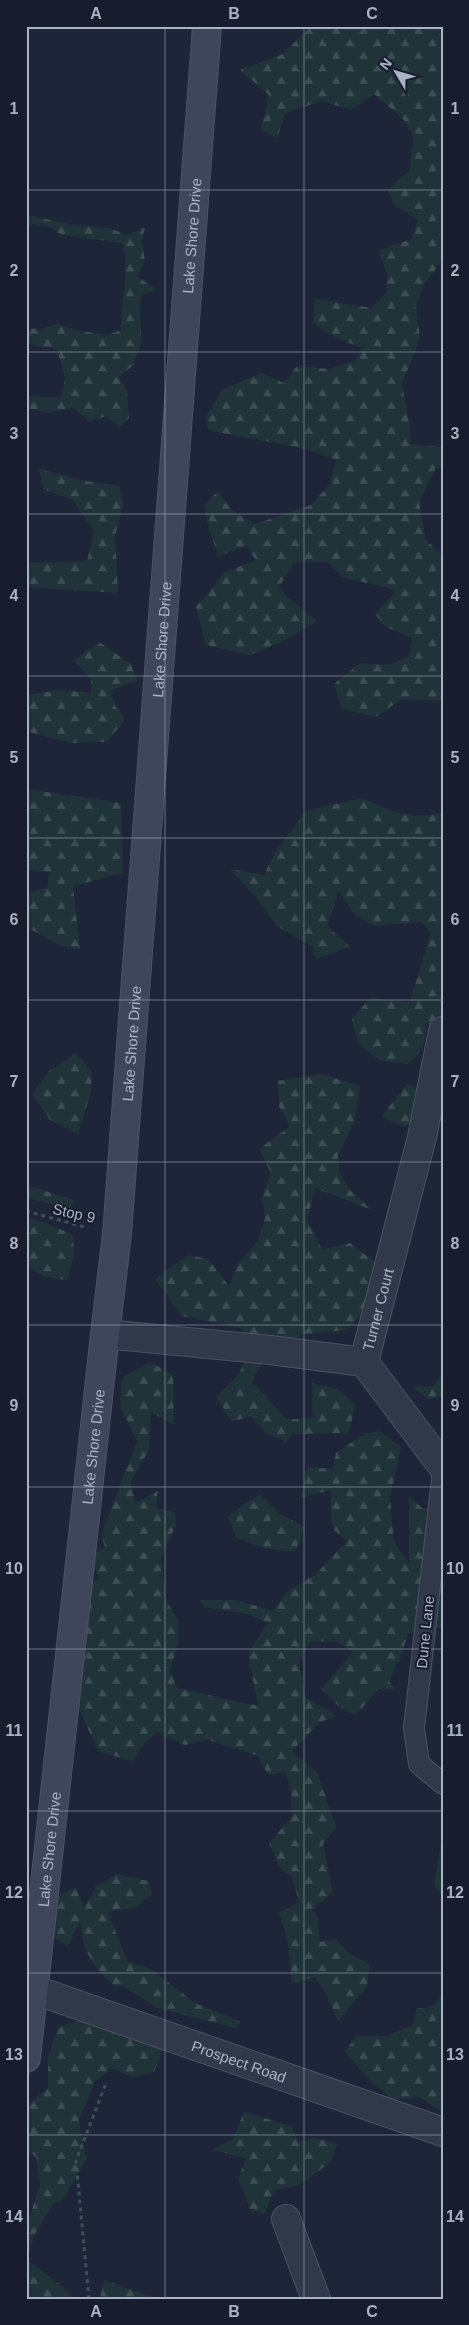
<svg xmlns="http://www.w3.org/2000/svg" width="469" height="2325" viewBox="0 0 469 2325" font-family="Helvetica,sans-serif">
<defs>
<pattern id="forest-firs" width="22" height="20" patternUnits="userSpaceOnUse" patternTransform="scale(1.25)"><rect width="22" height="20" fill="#203339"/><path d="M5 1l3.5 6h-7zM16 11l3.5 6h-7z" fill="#3e4e54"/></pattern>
</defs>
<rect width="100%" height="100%" fill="#1e2538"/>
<!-- forest -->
<g fill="url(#forest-firs)">
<path d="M311,26h132v233l-20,27 -7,20 4,32 -18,46 8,43v17l33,3v20l-8,2 -16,33 7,38 17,16v145l-41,-2 -26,18 -34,-8 -8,-25 26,-21 30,2 19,-9 3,-18 -26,-11 -11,-13 20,-22 -9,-5 -42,-9 -16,-16h-34l-15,25 8,10 30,24 -34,20 -33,14 -44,-10 -10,-38 29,-35 31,-12 -10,-14 -27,10 -10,-26 -5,-25 14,-14 13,19 24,14 56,-19 19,-21 6,-24c-40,-17 -85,-20 -128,-30l-2,-13 17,-28 39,-16 22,10 13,-17 32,3 26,-8 6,-13 -32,-14 -16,-11 2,-24 57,9 14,-15 1,-18 -8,-25 32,-11 7,-19 -24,-15 -6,-15 22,-20 3,-34 -10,-17 -29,-25 -23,16 -29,-9 -37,12 -8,26 -16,-10 8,-34 -29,-25 43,-16z"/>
<path d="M26,215l48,10 35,3 19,7 17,-8 -3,13 3,22 -8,14 20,14 -16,5c-3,16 1,31 0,48 0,6 -6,12 -7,22l-15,11 8,16 2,26 -10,9 -13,-11 -16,6 -16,-14 -26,5 -22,-5v-12l35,2 4,-20 -8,-29 -31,-5v-16l15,1 16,-5 23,7 28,4 13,-5c0,-28 9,-61 1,-87l-60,-8 -14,-9 -22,-2z"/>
<path d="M39,469l47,12 34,5 3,21 -8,28 3,58 -92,-6v-24l61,-2 7,-30 -22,-32 -28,-9z"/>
<path d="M99,642l32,22 6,17 -26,9 4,16 8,8 1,8 -18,20 -37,1 -43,-12v-36l33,-5 32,3v-14l-17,-19z"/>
<path d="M26,789l95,14 2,70 -50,13 7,63 -19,-3 -29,-16 -6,1v-38l21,-5 2,-16 -23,-2z"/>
<path d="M362,798c32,14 46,22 81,15v222l-16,-12 -4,25 -15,16 -29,-4 -21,-17 -6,-24 18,-21 40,4 21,-70 -10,-10 -47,4 -19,-11 -16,-24 -12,35 23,21 -34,12 -3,-12 -36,-21 -21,-29 -26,-28 34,6 12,-24 30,-40z"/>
<path d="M76,1053l16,18 -1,22 -13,41 -28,-14 -18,-26 17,-23z"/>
<path d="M321,1074l39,12 -6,37 -16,31 1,17 10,18 23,21 -57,-22 -8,32 15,29 28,-6 26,20 -11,47 -18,20 -42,4 -35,16 -20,34 6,2 31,34 26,-3 -1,-34 26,6 17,16 -6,28 -57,1 -6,8 -20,-9 -15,-16 -20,4 -14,-24 21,-22 19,-35 -20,-13 -55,-11 -27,-37 33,-24 20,4 21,27 9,-22 20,-23 7,-22 -3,-23 9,-23 -12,-24 31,-23 -11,-20 -1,-25z"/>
<path d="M407,1084l36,14v11h-5l-35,18 -21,-11z"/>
<path d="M26,1185l48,15 -3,8 -45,-10z"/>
<path d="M26,1218l18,4 29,13 1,20 -7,25 -22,-3 -19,-12z"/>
<path d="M150,1362l23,13 1,50 -23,-13 -2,38 -18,31 4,22 23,-12 -2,17 19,4 1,13 -15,33 5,43 12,18v25l-8,27 7,17 81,18 -10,-53 20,-30 -20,-9 -44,-7 -4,-7h36l37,11 15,-20 28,-17 31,-33 -13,-11 -3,-11v-29l-30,8 6,-31 26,2 3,-16 28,-19 16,-3 21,16 -11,50 4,45 15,21v-67l14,13 20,-6v124l-35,6 -7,23 -12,25 7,9 -18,-1 -21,25 -13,-3 -23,-22 32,-37 -17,-11 -26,1 -11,20 6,35 32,19 -17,6 -28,29 25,21 19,55 -13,17 10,48 -21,18 6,7 2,25 16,-3 12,14 22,11 -3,22 -29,35 -13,-30 -11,-14 -22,7 -5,-45 -8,-26 20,-11 -7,-26 -11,-7 -12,-26 23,-26 -1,-23 -5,-22 -18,3 -10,-19 -50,-16 -23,5 -29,-13 -16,16 -6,14 -36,-11 -23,-51 1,-111 24,-10 -12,-21 17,-11 -4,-12 36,-94 -17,-35 2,-28z"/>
<path d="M443,1372v25l-15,2 -16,-12 21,-1z"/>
<path d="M260,1494l20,20 25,13 -10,25 -27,-3 -32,-11 -8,-22z"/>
<path d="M443,1831v65l-9,-11z"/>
<path d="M117,1874l31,7 4,13 -17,14 -27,4 19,49 24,8 44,34 46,19 -5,6 -79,-20 -32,-21 -11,-1c-24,-23 -29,-31 -34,-64l-12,24 -27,-16 12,-33 23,-9 8,20 12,-22z"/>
<path d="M443,1995v118l-23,-16 -27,3 -27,-23 -21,-26 12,-15h31l26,-12 2,-15 17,-3z"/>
<path d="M107,2011l58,34 -11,27 -22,5 -21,-9 -16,14 -16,38 7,40 -24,41 -8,1 -20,34 -7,24 35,26 12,13h-48v-71l14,-43 -4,-28 -10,-8v-43l22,-18v-30l10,-31z"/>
<path d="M244,2112l48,14 6,16 17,-4 23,6 -8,19 -32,22 -24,6 -10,23 -14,-5 -12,-30 8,-20 -34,-10 21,-10z"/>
<path d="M104,2280l55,19h-59z"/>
</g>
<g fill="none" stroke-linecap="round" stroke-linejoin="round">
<defs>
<path id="lane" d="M443,1470l-29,258 5,36 24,20"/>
<g id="street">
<path id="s1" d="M105,1334l165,16 94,12 58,-225 21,-106"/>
<path d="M364,1362l79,105"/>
<path id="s2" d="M35,1990l408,142"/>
<path d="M286,2219l30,80"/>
</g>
<g id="secondary">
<path id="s3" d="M26,2058l79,-724 12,-100 90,-1208"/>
</g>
</defs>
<!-- lane casing -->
<use href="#lane" stroke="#4c5264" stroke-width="22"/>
<!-- street casing -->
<use href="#street" stroke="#4c5264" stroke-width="30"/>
<!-- secondary casing -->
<use href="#secondary" stroke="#4c5264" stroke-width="30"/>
<!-- path -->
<g stroke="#3d5057" stroke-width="3" stroke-dasharray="4 4" stroke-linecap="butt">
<path d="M26,1211l62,17"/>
<path d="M89,2299l-13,-138 30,-78"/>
</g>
<!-- lane -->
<use href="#lane" stroke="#313849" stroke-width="20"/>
<!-- street -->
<use href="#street" stroke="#313849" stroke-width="28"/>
<!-- secondary -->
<use href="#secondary" stroke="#3f465c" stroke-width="28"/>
</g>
<!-- grid -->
<path fill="none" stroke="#abb2c6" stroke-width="1" stroke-opacity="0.55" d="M165,26v2273M304,26v2273M26,190h417M26,352h417M26,514h417M26,676h417M26,838h417M26,1000h417M26,1162h417M26,1325h417M26,1487h417M26,1649h417M26,1811h417M26,1973h417M26,2135h417"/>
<g text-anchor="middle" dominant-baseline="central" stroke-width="4" stroke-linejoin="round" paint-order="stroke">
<!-- street labels -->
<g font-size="15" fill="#abb2c6" stroke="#171d2d">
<text stroke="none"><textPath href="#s3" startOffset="1830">Lake Shore Drive</textPath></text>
<text stroke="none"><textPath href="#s3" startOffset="1425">Lake Shore Drive</textPath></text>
<text stroke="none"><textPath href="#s3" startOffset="1020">Lake Shore Drive</textPath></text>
<text transform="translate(74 1213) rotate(13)">Stop 9</text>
<text stroke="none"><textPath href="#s1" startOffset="315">Turner Court</textPath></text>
<text stroke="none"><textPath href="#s3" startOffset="615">Lake Shore Drive</textPath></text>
<text transform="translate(425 1632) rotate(-84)">Dune Lane</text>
<text stroke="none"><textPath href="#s3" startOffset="210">Lake Shore Drive</textPath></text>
<text stroke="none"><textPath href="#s2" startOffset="216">Prospect Road</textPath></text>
</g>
</g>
<!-- border -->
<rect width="469" height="2325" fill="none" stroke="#171d2d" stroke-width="55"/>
<!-- north arrow -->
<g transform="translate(396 72) rotate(308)" stroke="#171d2d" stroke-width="4" paint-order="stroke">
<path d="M0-4L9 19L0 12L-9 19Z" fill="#abb2c6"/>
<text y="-8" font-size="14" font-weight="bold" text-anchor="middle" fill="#abb2c6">N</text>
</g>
<rect x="28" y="28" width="414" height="2270" fill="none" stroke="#abb2c6" stroke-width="2"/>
<g font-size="16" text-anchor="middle" font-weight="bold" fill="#abb2c6">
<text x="96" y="19">A</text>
<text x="234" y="19">B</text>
<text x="372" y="19">C</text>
<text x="14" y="114">1</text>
<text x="455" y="114">1</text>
<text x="14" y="276">2</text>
<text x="455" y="276">2</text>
<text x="14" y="439">3</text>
<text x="455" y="439">3</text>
<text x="14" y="601">4</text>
<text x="455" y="601">4</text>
<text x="14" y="763">5</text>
<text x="455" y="763">5</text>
<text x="14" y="925">6</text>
<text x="455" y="925">6</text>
<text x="14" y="1087">7</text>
<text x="455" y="1087">7</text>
<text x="14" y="1249">8</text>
<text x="455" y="1249">8</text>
<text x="14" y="1411">9</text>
<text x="455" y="1411">9</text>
<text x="14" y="1574">10</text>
<text x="455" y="1574">10</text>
<text x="14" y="1736">11</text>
<text x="455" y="1736">11</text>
<text x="14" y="1898">12</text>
<text x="455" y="1898">12</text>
<text x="14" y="2060">13</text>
<text x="455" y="2060">13</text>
<text x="14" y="2222">14</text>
<text x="455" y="2222">14</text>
<text x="96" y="2317">A</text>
<text x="234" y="2317">B</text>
<text x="372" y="2317">C</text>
</g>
</svg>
